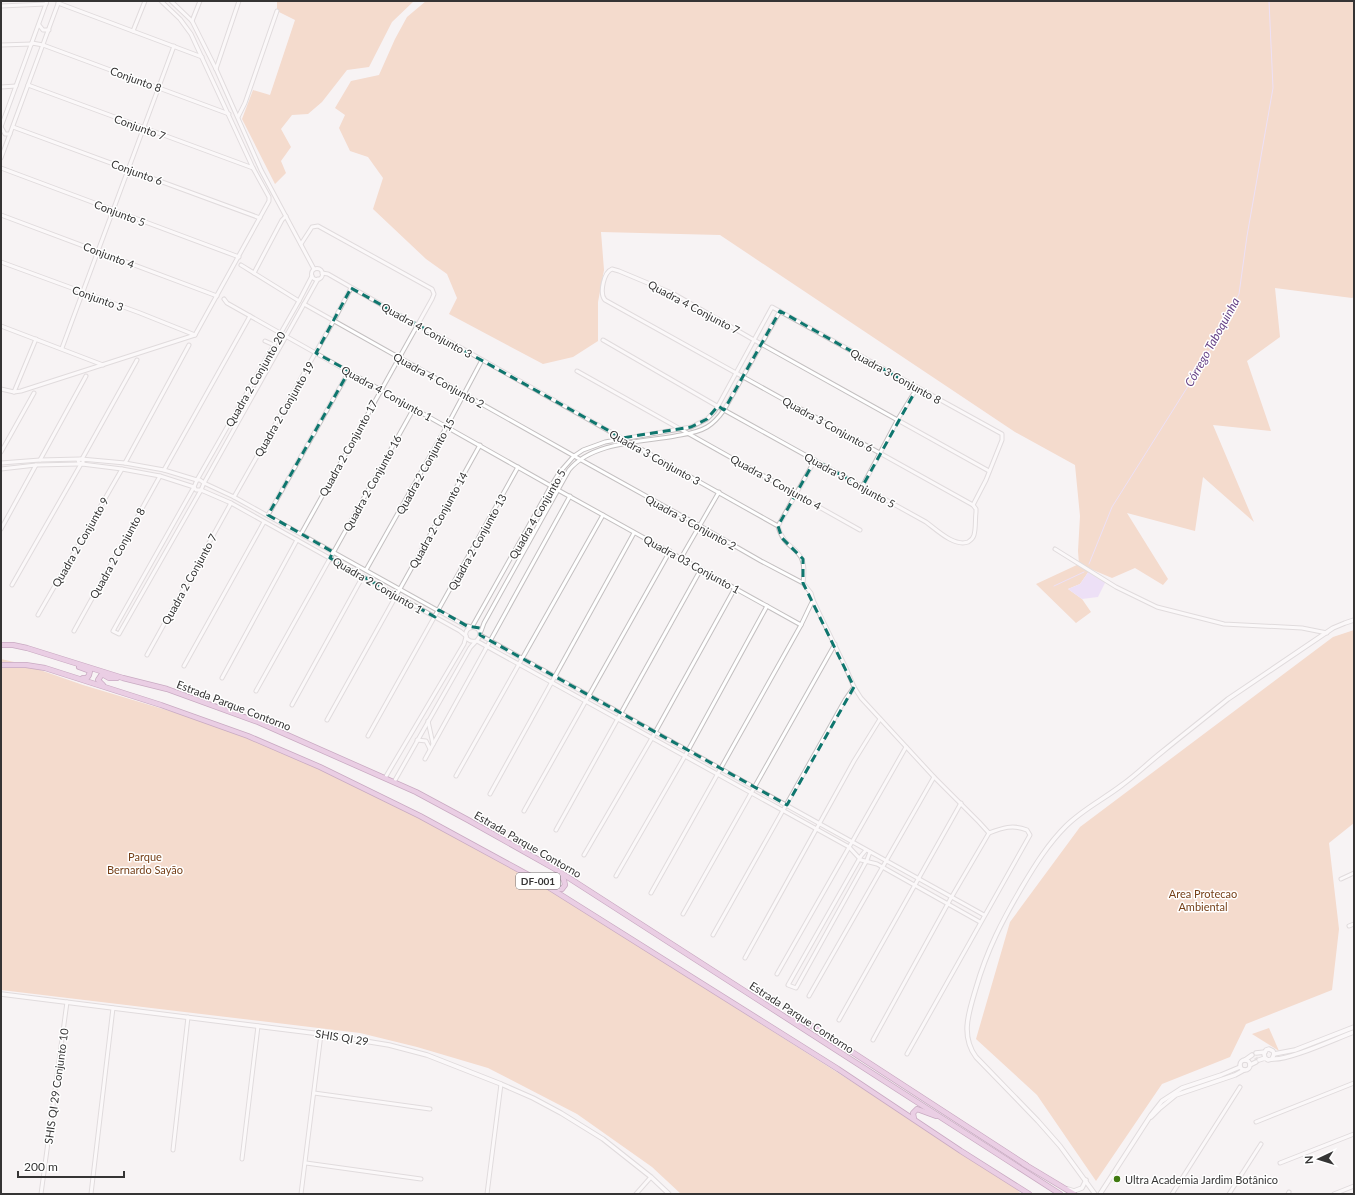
<svg xmlns="http://www.w3.org/2000/svg" width="1355" height="1195" viewBox="0 0 1355 1195" font-family="Lato,sans-serif">
<rect width="100%" height="100%" fill="#f7f3f4"/>
<!-- green -->
<g fill="#efbe9e">
<path d="M277,1h137l-22,21 -23,45 -22,3 -25,32 -14,12 -16,1 -11,14 10,18 -10,14 5,12 -11,11 -33,-65 11,-29 17,5 25,-75 -18,-9z"/>
<path d="M426,1h928v296l-2,1 -77,-10 5,49 -33,24 24,70 -58,-6 41,97 -51,-45 -8,54 -68,-18 41,66 -5,6 -28,-17 -23,10 -31,-13 8,6 -9,13 -12,5 14,10 9,13 -15,11 -40,-39 43,-20 -1,-13 2,-35 -5,-51 -60,-33 -295,-197 -119,-3 3,38 -6,32v39l-25,16 -30,7 -94,-50 8,-16 -10,-24 -21,-15 -53,-50 10,-31 -15,-21 -18,-6 -11,-23 6,-13 -10,-7 16,-27 28,-6 16,-36 12,-22z"/>
<path d="M1354,630v193l-25,20 10,86 -7,61 -86,34 -16,33 -68,27 -66,97 -59,-86 -61,-56 34,-117 70,-95 253,-190z"/>
<path d="M1,659l22,5 60,21 140,42 164,70 168,93 173,113 288,183 3,6 3,2h-341l-29,-27 -75,-53 -89,-46 -71,-21 -57,-14 -359,-43z"/>
<path d="M1269,1028l10,23 -27,-17z"/>
</g>
<!-- water -->
<path fill="#e1cbf9" d="M1089,571l17,10 -8,16 -16,2 -14,-10 12,-5z"/>
<g fill="none" stroke-linecap="round" stroke-linejoin="round">
<!-- stream -->
<g stroke="#e1cbf9" stroke-width="1">
<path d="M1089,564l23,-57 95,-151 32,-62 8,-58 26,-148 -4,-87"/>
<path d="M1054,586l30,-14"/>
</g>
<!-- tertiary-tunnel -->
<path stroke="#d0cdce" stroke-width="3.5" stroke-dasharray="3.5 2" stroke-linecap="butt" d="M1255,1060l4,-2"/>
<defs>
<g id="minor">
<path d="M171,1l21,20 24,48 45,101 53,99"/>
<path d="M58,3l144,54"/>
<path d="M1,6l45,-2"/>
<path d="M192,21l8,-20"/>
<path d="M39,25l4,5h6"/>
<path d="M133,31l12,-30"/>
<path d="M32,43l11,2 186,69"/>
<path d="M1,45l31,-1"/>
<path d="M216,69l23,-68"/>
<path d="M28,85l225,83"/>
<path d="M1,87l15,-1"/>
<path d="M238,117l7,-14 32,-92"/>
<path d="M1,127l46,-126"/>
<path d="M1,127l4,7h5"/>
<path d="M13,127l247,91"/>
<path d="M1,158l58,-157"/>
<path d="M1,168l238,89"/>
<path d="M1,215l216,81"/>
<path d="M1,262l139,51 55,22"/>
<path d="M241,265l58,36"/>
<circle cx="317" cy="274" r="5.5"/>
<path d="M254,273l28,-53 4,-4"/>
<path d="M322,273l6,1 89,51 37,19 324,182"/>
<path d="M318,279l-114,204 -3,7h-5l-2,-3 3,-7h3l4,3 30,14 230,128 7,2"/>
<path d="M224,299l3,4 324,183"/>
<path d="M304,304l270,152 126,70 61,35 42,22 8,10 2,7 9,19 24,49 8,19 7,11 73,79 45,45 10,11"/>
<path d="M1,326l102,39"/>
<path d="M603,340l121,70 202,112c11,8 28,25 42,20 3,-2 5,-3 6,-7 2,-7 1,-15 2,-23v-3l-3,-4 -368,-205c-6,-7 -1,-28 7,-31l7,2 55,23 80,46 235,131"/>
<path d="M265,341l9,4"/>
<path d="M62,348l112,-302"/>
<path d="M577,371l283,159"/>
<path d="M1,389l13,3 7,-1 174,-56 74,-134v-4l-16,-29 -62,-134 -11,-15 -19,-18"/>
<path d="M14,392l22,-53"/>
<path d="M1,452l33,-59"/>
<path d="M82,459l55,-99"/>
<path d="M83,459v5l-4,-1 -1,-3 3,-1 44,4 39,7 33,10 102,-179 13,-25"/>
<path d="M40,460l46,-84"/>
<path d="M1,463l39,-3 40,-1"/>
<path d="M125,463l64,-118"/>
<path d="M82,464l40,5 38,7 34,11 -81,144 6,3 82,-144 30,13 229,128 6,5"/>
<path d="M1,469l35,-4 43,-1"/>
<path d="M164,470l86,-154"/>
<path d="M862,487l36,-68 19,-31"/>
<path d="M558,490l243,135"/>
<path d="M234,497l100,-177 17,-32"/>
<path d="M268,515l81,-144"/>
<path d="M1,529l35,-64"/>
<path d="M301,534l131,-235 2,-5 -2,-5 -114,-63 -6,1 -11,17"/>
<path d="M1055,549l61,38 41,20 67,17 78,4 25,5"/>
<path d="M681,558l38,-66"/>
<path d="M366,570l81,-144 35,-66"/>
<path d="M803,583c6,-40 -18,-28 -25,-57l37,-66"/>
<path d="M12,585l69,-121"/>
<path d="M38,615l84,-146"/>
<path d="M472,627l79,-141 8,-13 15,-17 9,-6 22,-8 86,-15 16,-8 7,-7 4,-6 54,-99 230,127v6l-16,40 -13,25"/>
<path d="M74,631l86,-155"/>
<path d="M480,634l4,-11 85,-153c23,-28 72,-28 106,-34 11,-2 22,-3 32,-9 7,-4 12,-10 17,-17l56,-99"/>
<path d="M480,635l504,280"/>
<path d="M477,641l372,206 12,13 16,4 103,58"/>
<path d="M147,655l84,-152"/>
<path d="M184,666l80,-144"/>
<path d="M222,678l75,-138"/>
<path d="M256,691l158,-283"/>
<path d="M292,705l71,-129"/>
<path d="M327,720l153,-275"/>
<path d="M428,721l5,23"/>
<path d="M368,736l150,-269"/>
<path d="M417,740l9,1 4,8"/>
<path d="M425,759l145,-263"/>
<path d="M456,776l147,-261"/>
<path d="M385,778l79,-134 2,-7"/>
<path d="M394,782l76,-134c5,-7 14,-11 8,-19 -15,-7 -17,15 -2,12"/>
<path d="M490,794l144,-261"/>
<path d="M524,811l146,-260"/>
<path d="M556,830l145,-261"/>
<path d="M866,850l-5,6 -73,129 8,3 71,-128 3,-8"/>
<path d="M584,855l68,-117 83,-150"/>
<path d="M616,876l69,-120 82,-150"/>
<path d="M1341,879l13,-6"/>
<path d="M651,893l150,-268 12,-25"/>
<path d="M683,914l152,-270"/>
<path d="M1349,926l5,-2"/>
<path d="M713,935l132,-235 9,-13"/>
<path d="M745,958l109,-197 26,-42"/>
<path d="M777,974l129,-227"/>
<path d="M809,996l125,-219"/>
<path d="M839,1020l122,-217"/>
<path d="M873,1040l78,-142 38,-65"/>
<path d="M907,1054l123,-219 -3,-5c-14,-6 -25,-2 -38,3"/>
<path d="M314,1093l116,16"/>
<path d="M1256,1122l98,-39"/>
<path d="M173,1150l15,-133"/>
<path d="M242,1159l16,-133"/>
<path d="M306,1163l115,16"/>
<path d="M1280,1163l74,-29"/>
<path d="M41,1194l26,-192"/>
<path d="M91,1194l22,-186"/>
<path d="M301,1194l20,-160"/>
<path d="M487,1194l14,-110"/>
<path d="M636,1194l15,-17"/>
<path d="M1172,1194l68,-107"/>
<path d="M1229,1194l32,-50"/>
<path d="M1288,1194l1,-2"/>
<path d="M1334,1194l20,-8"/>
</g>
<g id="tertiary">
<path d="M1,994l320,40 68,11 38,10 74,29 32,14 28,15 42,26 48,38 18,17"/>
<path d="M1256,1053l9,-1"/>
<path d="M1274,1054l21,-4 59,-23"/>
<path d="M1272,1059c16,2 65,-21 82,-27"/>
<path d="M1245,1060l7,-5"/>
<path d="M1259,1060l6,-2 3,2 4,-1 2,-5 -1,-3 -4,-2 -3,1 -2,4 1,4"/>
<circle cx="1245" cy="1065" r="5"/>
<path d="M1250,1065l6,-3"/>
<path d="M1151,1117l8,-8 17,-14 59,-20 9,-5"/>
<path d="M1068,1189l6,2 8,-3 4,-8"/>
<path d="M1095,1194l-35,-48 -22,-25 -62,-64c-16,-22 -7,-45 0,-69 11,-38 26,-67 46,-101 13,-22 26,-43 44,-61 17,-17 38,-27 56,-41 14,-10 26,-22 40,-33 22,-18 44,-35 66,-53l105,-71 12,-5 9,-3"/>
<path d="M1100,1194l51,-79 11,-14 20,-13 39,-13 19,-8"/>
</g>
<g id="primary">
<path d="M1,645h12l14,3 96,30 44,11 91,33 158,70 52,28 87,49 505,325"/>
<path d="M1,665h25l19,3 116,37 87,31 72,31 100,49 114,62 304,191 123,82 68,43"/>
<path d="M79,667l11,4 -1,4 -2,3h-4"/>
<path d="M103,685l-5,-5 4,-6 7,4h8"/>
<path d="M551,888l11,1 3,-4 -1,-5 -6,-7"/>
<path d="M792,1019l20,7 214,139"/>
<path d="M914,1119l-1,-6 4,-4 19,7"/>
<path d="M1024,1164l50,30"/>
</g>
</defs>
<!-- minor casing -->
<use href="#minor" stroke="#c4c0c1" stroke-width="5"/>
<!-- tertiary casing -->
<use href="#tertiary" stroke="#c4c0c1" stroke-width="5.5"/>
<!-- primary casing -->
<use href="#primary" stroke="#905486" stroke-width="6"/>
<!-- minor -->
<use href="#minor" stroke="#fff" stroke-width="3"/>
<!-- tertiary -->
<use href="#tertiary" stroke="#fff" stroke-width="3.5"/>
<!-- primary -->
<use href="#primary" stroke="#daa3d1" stroke-width="4.5"/>
</g>
<!-- marked area -->
<path d="M0 0H1355V1195H0ZM351,288l271,150 69,-11 16,-8 11,-13 6,4 56,-99 137,77 -55,99 -47,-27 -37,66 4,12 21,21v24l51,104 -67,118 -307,-170v-7l-13,-2 -28,-16 -4,7 -105,-59 3,-6 -65,-37 81,-144 -33,-18z" fill="#f7f3f4" fill-opacity=".55" fill-rule="evenodd"/>
<path fill="none" stroke="#0f766e" stroke-width="3" stroke-dasharray="8 5" stroke-linejoin="round" d="M351,288l271,150 69,-11 16,-8 11,-13 6,4 56,-99 137,77 -55,99 -47,-27 -37,66 4,12 21,21v24l51,104 -67,118 -307,-170v-7l-13,-2 -28,-16 -4,7 -105,-59 3,-6 -65,-37 81,-144 -33,-18z"/>
<!-- markers -->
<circle fill="#417a11" stroke="#fff" stroke-width="1.5" cx="1117" cy="1179" r="4"/>
<g text-anchor="middle" dominant-baseline="central" stroke-width="3" stroke-linejoin="round" paint-order="stroke">
<!-- shield labels -->
<rect fill="#fff" stroke="#727171" stroke-width="1" x="516" y="873" width="44" height="16" rx="3"/>
<g font-size="10" font-weight="bold" fill="#353434">
<text x="538" y="881">DF-001</text>
</g>
<!-- street labels -->
<g font-size="11" fill="#353434" stroke="#fff">
<text transform="translate(136 79) rotate(20)">Conjunto 8</text>
<text transform="translate(140 127) rotate(20)">Conjunto 7</text>
<text transform="translate(137 172) rotate(20)">Conjunto 6</text>
<text transform="translate(120 213) rotate(21)">Conjunto 5</text>
<text transform="translate(109 255) rotate(21)">Conjunto 4</text>
<text transform="translate(98 298) rotate(20)">Conjunto 3</text>
<text transform="translate(694 307) rotate(28)">Quadra 4 Conjunto 7</text>
<text transform="translate(427 330) rotate(29)">Quadra 4 Conjunto 3</text>
<text transform="translate(896 376) rotate(29)">Quadra 3 Conjunto 8</text>
<text transform="translate(255 379) rotate(-60)">Quadra 2 Conjunto 20</text>
<text transform="translate(439 380) rotate(29)">Quadra 4 Conjunto 2</text>
<text transform="translate(387 393) rotate(29)">Quadra 4 Conjunto 1</text>
<text transform="translate(284 409) rotate(-60)">Quadra 2 Conjunto 19</text>
<text transform="translate(828 424) rotate(29)">Quadra 3 Conjunto 6</text>
<text transform="translate(348 448) rotate(-61)">Quadra 2 Conjunto 17</text>
<text transform="translate(655 457) rotate(29)">Quadra 3 Conjunto 3</text>
<text transform="translate(425 466) rotate(-61)">Quadra 2 Conjunto 15</text>
<text transform="translate(850 480) rotate(29)">Quadra 3 Conjunto 5</text>
<text transform="translate(776 482) rotate(29)">Quadra 3 Conjunto 4</text>
<text transform="translate(372 483) rotate(-61)">Quadra 2 Conjunto 16</text>
<text transform="translate(537 514) rotate(-60)">Quadra 4 Conjunto 5</text>
<text transform="translate(438 520) rotate(-61)">Quadra 2 Conjunto 14</text>
<text transform="translate(691 522) rotate(29)">Quadra 3 Conjunto 2</text>
<text transform="translate(80 542) rotate(-60)">Quadra 2 Conjunto 9</text>
<text transform="translate(477 542) rotate(-61)">Quadra 2 Conjunto 13</text>
<text transform="translate(117 553) rotate(-61)">Quadra 2 Conjunto 8</text>
<text transform="translate(692 564) rotate(29)">Quadra 03 Conjunto 1</text>
<text transform="translate(189 579) rotate(-61)">Quadra 2 Conjunto 7</text>
<text transform="translate(378 585) rotate(30)">Quadra 2 Conjunto 1</text>
<text transform="translate(234 705) rotate(21)">Estrada Parque Contorno</text>
<text transform="translate(528 844) rotate(30)">Estrada Parque Contorno</text>
<text transform="translate(802 1017) rotate(33)">Estrada Parque Contorno</text>
<text transform="translate(342 1037) rotate(9)">SHIS QI 29</text>
<text transform="translate(56 1086) rotate(-82)">SHIS QI 29 Conjunto 10</text>
</g>
<!-- park labels -->
<g font-size="11" fill="#764119" stroke="#fff">
<text x="145" y="856">Parque<tspan x="145" dy="13">Bernardo Sayão</tspan></text>
<text x="1203" y="893">Area Protecao<tspan x="1203" dy="13">Ambiental</tspan></text>
</g>
<!-- poi labels -->
<g font-size="11" fill="#353434" stroke="#fff" text-anchor="start">
<text x="1125" y="1179">Ultra Academia Jardim Botânico</text>
</g>
<!-- water labels -->
<g font-size="12" font-style="italic" fill="#664286" stroke="#fff">
<text transform="translate(1212 342) rotate(-61)">Córrego Taboquinha</text>
</g>
</g>
<!-- border -->
<rect width="1355" height="1195" fill="none" stroke="#353434" stroke-width="4"/>
<!-- north arrow -->
<g transform="translate(1319 1159) rotate(266)" stroke="#ffffff" stroke-width="3" paint-order="stroke">
<path d="M0-3L7 15L0 10L-7 15Z" fill="#353434"/>
<text y="-6" font-size="11" font-weight="bold" text-anchor="middle" fill="#353434">N</text>
</g>
<!-- scale -->
<path d="M18 1171v6h106v-6" fill="none" stroke="#353434" stroke-width="2"/>
<text x="24" y="1171" font-size="12" fill="#353434" stroke="#ffffff" stroke-width="3" paint-order="stroke">200 m</text>
</svg>
